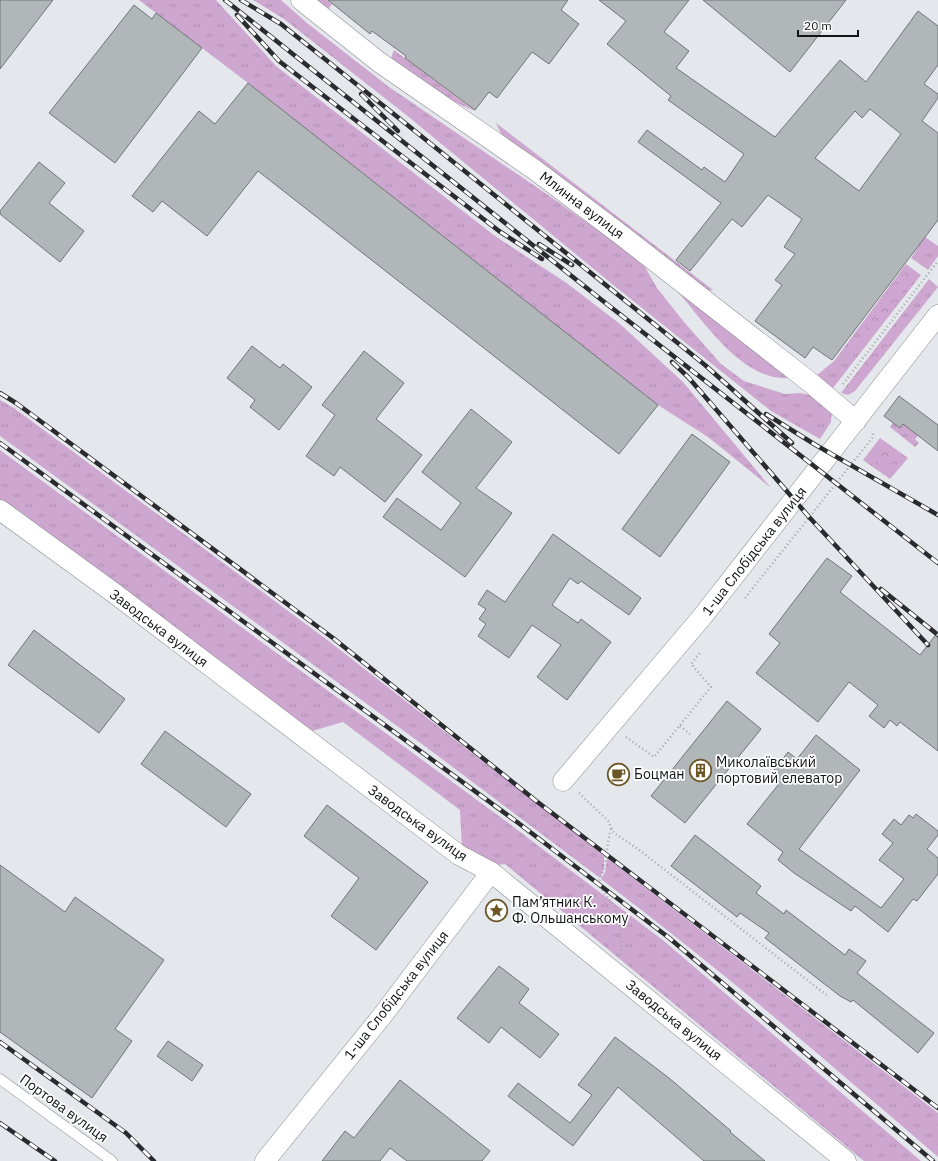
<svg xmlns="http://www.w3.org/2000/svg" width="938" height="1161" viewBox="0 0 938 1161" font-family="'IBM Plex Sans',sans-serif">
<defs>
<pattern id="grass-tufts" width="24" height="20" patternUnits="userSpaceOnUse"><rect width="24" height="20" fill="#cda7d0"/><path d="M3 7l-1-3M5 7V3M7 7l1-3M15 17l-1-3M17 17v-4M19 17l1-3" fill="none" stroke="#af8fb2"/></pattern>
<pattern id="forest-crowns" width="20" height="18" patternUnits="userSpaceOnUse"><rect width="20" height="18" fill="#cfa5d2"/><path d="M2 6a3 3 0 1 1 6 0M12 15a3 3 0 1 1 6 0" fill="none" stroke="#b18db3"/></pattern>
</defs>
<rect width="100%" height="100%" fill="#e4e7eb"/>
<!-- grass -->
<g fill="url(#grass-tufts)">
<path d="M139,0h77l60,66 219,170 73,48 52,40 63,58 88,106 -63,-51 -50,-32 -410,-322z"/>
<path d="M253,0h28l26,23 82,64 162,110 79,56 15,14 12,21 27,34 37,42 23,17 41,13 16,-1 15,4 16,13 -1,12 -11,17 -49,-28 -154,-123 -212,-174 -121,-95z"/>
<path d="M315,0h12l5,4 -5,7z"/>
<path d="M394,50l81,61c-29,-12 -60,-31 -85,-50z"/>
<path d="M496,123l217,167 -6,1 -204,-153z"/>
<path d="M925,237l13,9v10l-10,14 -17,-12z"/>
<path d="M906,264l15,11 -88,113 -17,-12 18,-15z"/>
<path d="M929,279l9,8 -83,104 -7,4 -7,-2z"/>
<path d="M677,291l113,87c-48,4 -85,-56 -113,-87z"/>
<path d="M0,400l14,8 316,234 274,214v13l-4,9 -170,-128 -430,-314z"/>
<path d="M915,410l15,13 -15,16 4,4 -4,4 -25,-20 3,-4 7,5z"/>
<path d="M880,438l28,20 -18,21 -27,-19z"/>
<path d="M0,450l511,375 153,116 257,220h-57l-359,-297 -16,2 -27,-18 -2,-38 -117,-88 -34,10 -309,-231z"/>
<path d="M607,858l331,255v44c-110,-95 -220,-190 -337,-278l4,-7z"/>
</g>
<!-- forest -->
<g fill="url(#forest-crowns)">
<path d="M911,270l5,6v4l-39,48 -10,8 -3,-1c-3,-11 36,-64 47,-65z"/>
<path d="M886,342l2,3c-4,11 -25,36 -36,41 1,-11 24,-39 34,-44z"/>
<circle cx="887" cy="460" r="11"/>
</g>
<!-- building -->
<g fill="#b1b7b9" stroke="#6f7576" fill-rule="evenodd">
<path d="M0,0h53l-53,69z"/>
<path d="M328,0h240l-7,10 18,14 -30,40 -17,-12 -35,46 -8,-6 -14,18 -70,-52 1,-2 -34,-25 -2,3z"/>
<path d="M599,0h90l-25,32 25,19 -13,17 99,69 65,-77 26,22 52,-71 20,15v39l-14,19 14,10v4l-16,23 16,12v87l-106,140 -19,-13 -8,11 -50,-37 27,-36 -7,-5 20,-26 -11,-7 18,-28 -34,-24 -26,32 -10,-8 -42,52 -14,-11 45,-57 -83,-61 9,-12 55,40 2,-3 21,15 19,-28 -76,-54 3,-4 -64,-52 19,-23zM870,109l31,25 -42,57 -44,-33 40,-47 7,7z"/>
<path d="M703,0h143l-56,72z"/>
<path d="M134,5l18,14 4,-6 46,35 -87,115 -66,-50z"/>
<path d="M248,83l410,322 -39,49 -361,-283 -51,65 -45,-35 -9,11 -21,-16 67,-85 16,13z"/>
<path d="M39,162l26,21 -16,20 35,28 -24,31 -60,-48v-3z"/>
<path d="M252,346l28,22 3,-4 29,23 -33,43 -29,-23 5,-7 -28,-22z"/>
<path d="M364,351l40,32 -28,36 46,36 -37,47 -45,-35 -6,9 -28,-20 29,-41 -13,-10z"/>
<path d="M899,396l39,29v26l-35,-27 -3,4 -16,-12z"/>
<path d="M471,409l41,33 -36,46 36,25 -47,64 -82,-60 14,-19 44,32 20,-27 -39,-31z"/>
<path d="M692,434l38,28 -70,95 -38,-28z"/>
<path d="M553,534l88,64 -12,17 -48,-34 -3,3 -8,-6 -18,27 26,18 3,-4 30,23 -44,58 -30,-23 24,-32 -29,-20 -23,33 -31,-22 8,-12 -7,-5 7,-10 -8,-5 9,-14 18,12z"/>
<path d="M827,558l25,18 -12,16 80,63 18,-23v119l-38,-29 -3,4 -7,-6 -6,8 -15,-12 9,-11 -29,-23 -31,40 -62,-49 24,-30 -11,-9z"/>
<path d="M34,630l91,69 -26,34 -91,-68z"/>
<path d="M727,701l34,28 -76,94 -34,-27z"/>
<path d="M165,731l86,63 -25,33 -85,-63z"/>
<path d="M816,735l44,35 -61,79 82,59 23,-29 -25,-19 14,-17 -11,-9 12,-15 7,6 8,-10 4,3 3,-4 22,17v4l-11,14 11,9v16l-21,27 -4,-2 -25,33 -33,-26 -4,5 -57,-38 -16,-13 5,-8 -36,-28 31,-39 -10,-7 20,-26 9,7z"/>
<path d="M327,805l101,77 -52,68 -45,-34 28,-38 -55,-42z"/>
<path d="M695,835l66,51 -5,7 28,21 2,-4 59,45 4,-6 17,12 -9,12 77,60 -16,20 -65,-53 -2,2 -11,-6 -75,-58 4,-5 -29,-20 -3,4 -66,-51z"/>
<path d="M0,865l65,47 10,-15 89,63 -49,69 17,12 -40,57 -92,-66z"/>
<path d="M499,966l30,23 -10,14 40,31 -19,24 -39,-31 -12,16 -32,-25z"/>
<path d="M615,1037l54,41 62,53 -1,1 35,29h-61l-86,-74 -45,59 -65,-50 10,-13 52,40 22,-28 -14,-10z"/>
<path d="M168,1041l35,24 -11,16 -35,-25z"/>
<path d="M400,1080l90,71 -8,10h-75l-17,-13 -10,13h-58l23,-30 9,7z"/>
</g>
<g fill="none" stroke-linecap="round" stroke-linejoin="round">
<defs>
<path id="service" d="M0,1079l112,82"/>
<g id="minor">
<path d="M301,0l78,62 156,108 85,64 191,149 45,38"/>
<path d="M0,510l114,83 345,262 32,17 355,289"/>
<path d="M563,781l139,-164 236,-302"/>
<path d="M265,1161l117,-145 109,-144"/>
</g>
</defs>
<!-- service casing -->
<use href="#service" stroke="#8a8c90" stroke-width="11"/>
<!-- minor casing -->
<use href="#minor" stroke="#8a8c90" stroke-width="21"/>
<!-- path -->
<g stroke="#a3a5a8" stroke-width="2.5" stroke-dasharray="1 3" stroke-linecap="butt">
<path d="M843,384l95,-123"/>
<path d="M745,598l128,-161v-5"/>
<path d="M680,726l10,8"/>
<path d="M626,737l28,20 57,-70 -20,-23 9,-11"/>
<path d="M579,793l29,28 6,12 24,16 191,148"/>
<path d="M611,829c-5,19 -5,38 -13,55l16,22 6,22 2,26"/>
</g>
<!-- service -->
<use href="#service" stroke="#fff" stroke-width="10"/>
<!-- minor -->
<use href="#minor" stroke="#fff" stroke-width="20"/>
<defs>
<g id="rail">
<path d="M225,0l378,301 335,262"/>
<path d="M241,0l40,24 119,95 305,246 87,78"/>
<path d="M237,15l42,46 220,170 43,28"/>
<path d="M361,94l37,37"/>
<path d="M539,244l33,21"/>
<path d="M672,362l16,15 122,141 118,127"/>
<path d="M0,393l16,10 317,235 202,162 403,308"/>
<path d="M766,414l48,30 124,71"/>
<path d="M0,443l517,379 151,115 265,224"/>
<path d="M881,589l57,46"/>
<path d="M0,1042l126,91 28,28"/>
<path d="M0,1123l55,38"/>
</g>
</defs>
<!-- rail casing -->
<use href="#rail" stroke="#2a2b2e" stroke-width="4.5"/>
<!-- rail -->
<use href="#rail" stroke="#fff" stroke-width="3" stroke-dasharray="9" stroke-linecap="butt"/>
</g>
<!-- icons -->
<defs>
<symbol id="building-ring" viewBox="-11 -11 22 22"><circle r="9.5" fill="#fff" stroke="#6c5626" stroke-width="1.5"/><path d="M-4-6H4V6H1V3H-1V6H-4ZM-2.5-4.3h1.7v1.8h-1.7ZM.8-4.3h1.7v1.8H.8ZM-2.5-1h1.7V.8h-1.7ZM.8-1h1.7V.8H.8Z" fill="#6c5626"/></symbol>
<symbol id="cafe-ring" viewBox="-11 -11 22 22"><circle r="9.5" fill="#fff" stroke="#6c5626" stroke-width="1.5"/><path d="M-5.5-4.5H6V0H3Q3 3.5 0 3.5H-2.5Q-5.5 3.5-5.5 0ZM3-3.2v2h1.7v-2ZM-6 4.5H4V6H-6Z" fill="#6c5626"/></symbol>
<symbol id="sight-ring" viewBox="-11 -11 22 22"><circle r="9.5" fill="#fff" stroke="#6c5626" stroke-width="1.5"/><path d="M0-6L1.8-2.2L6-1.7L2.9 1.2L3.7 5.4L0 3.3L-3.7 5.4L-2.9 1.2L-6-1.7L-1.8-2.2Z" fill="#6c5626"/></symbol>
</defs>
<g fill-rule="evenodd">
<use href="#building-ring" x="688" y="758" width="25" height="25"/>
<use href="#cafe-ring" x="606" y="762" width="25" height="25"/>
<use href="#sight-ring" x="484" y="898" width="25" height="25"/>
</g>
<g text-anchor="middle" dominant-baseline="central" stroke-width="3.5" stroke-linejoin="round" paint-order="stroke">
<!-- street labels -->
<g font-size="14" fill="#121315" stroke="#fff">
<text transform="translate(582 205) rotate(37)">Млинна вулиця</text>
<text transform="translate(754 551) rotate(-52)">1-ша Слобідська вулиця</text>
<text transform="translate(159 628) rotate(37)">Заводська вулиця</text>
<text transform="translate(418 823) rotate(36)">Заводська вулиця</text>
<text transform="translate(396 995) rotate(-52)">1-ша Слобідська вулиця</text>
<text transform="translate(674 1020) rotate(39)">Заводська вулиця</text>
<text transform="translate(64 1108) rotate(36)">Портова вулиця</text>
</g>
<!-- poi labels -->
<g font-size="14" fill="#121315" stroke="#fff" text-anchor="start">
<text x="716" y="762">Миколаївський<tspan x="716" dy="16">портовий елеватор</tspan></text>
<text x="634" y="774">Боцман</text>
<text x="512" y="902">Пам’ятник К.<tspan x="512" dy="16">Ф. Ольшанському</tspan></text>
</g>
</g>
<!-- scale -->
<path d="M798 30v6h60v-6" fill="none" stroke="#121315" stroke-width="2"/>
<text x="804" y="30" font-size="12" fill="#121315" stroke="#ffffff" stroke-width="3" paint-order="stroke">20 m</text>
</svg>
